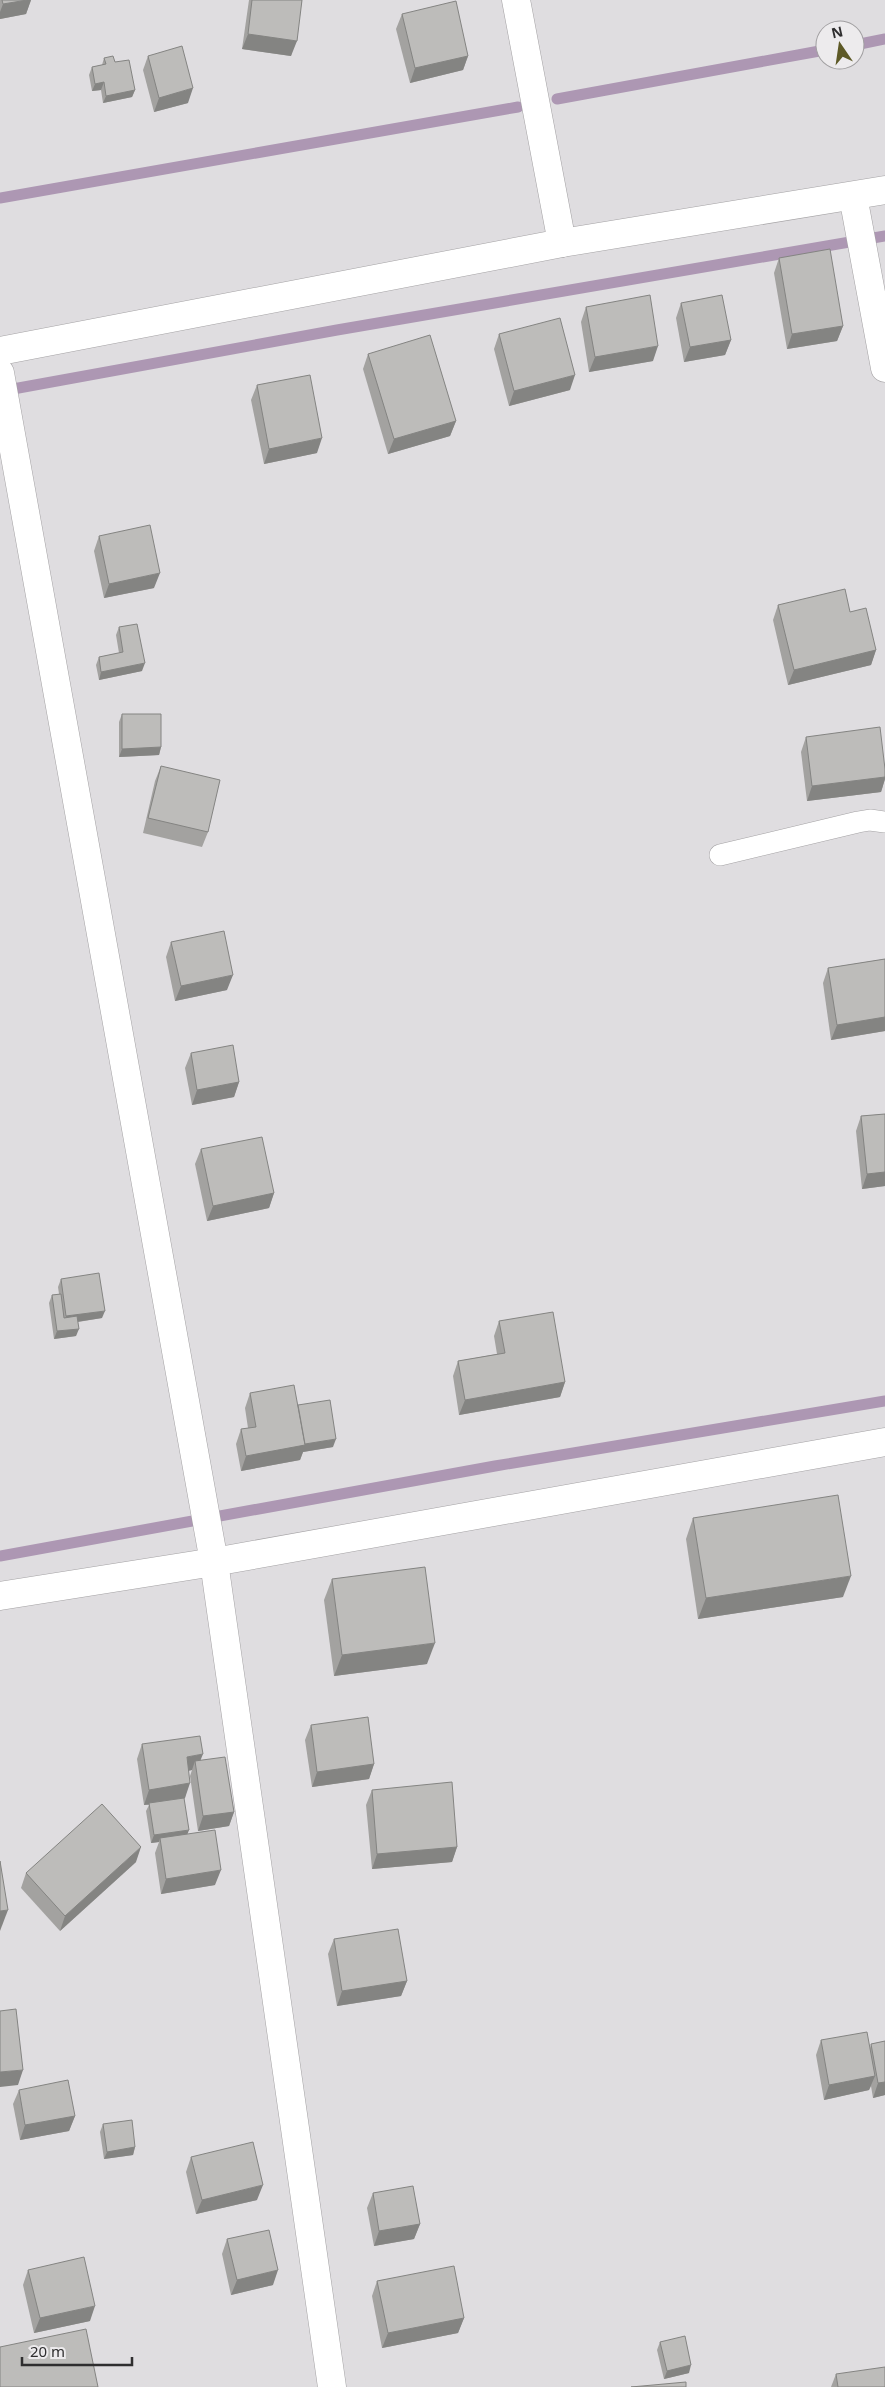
<svg xmlns="http://www.w3.org/2000/svg" width="885" height="2387" viewBox="0 0 885 2387" font-family="'Noto Sans',sans-serif">
<rect width="100%" height="100%" fill="#dfdde0"/>
<g fill="none" stroke-linecap="round" stroke-linejoin="round">
<!-- stream -->
<g stroke="#ad97b3" stroke-width="11">
<path d="M855,45l30,-6"/>
<path d="M557,99l268,-49"/>
<path d="M0,198l518,-91"/>
<path d="M2,391l335,-61 548,-94"/>
<path d="M0,1556l495,-90 390,-65"/>
</g>
<defs>
<path id="service" d="M720,855l138,-33 12,-2 15,2"/>
<g id="minor">
<path d="M516,0l46,243"/>
<path d="M853,196l32,172"/>
<path d="M0,351l562,-108 323,-53"/>
<path d="M0,373l214,1189 118,825"/>
<path d="M0,1596l214,-34 671,-120"/>
</g>
</defs>
<!-- service casing -->
<use href="#service" stroke="#a4a2a4" stroke-width="22"/>
<!-- minor casing -->
<use href="#minor" stroke="#a4a2a4" stroke-width="29"/>
<!-- service -->
<use href="#service" stroke="#fff" stroke-width="21"/>
<!-- minor -->
<use href="#minor" stroke="#fff" stroke-width="28"/>
</g>
<!-- wall -->
<g fill="#a3a2a0">
<path d="M0,0h31l-5,14 -26,5z"/>
<path d="M249,0h53l-11,56 -49,-7z"/>
<path d="M402,14l66,42 -5,14 -53,13 -14,-54z"/>
<path d="M148,56l40,47 -34,9 -11,-42z"/>
<path d="M104,58l11,4 20,28 -3,7 -29,6 -2,-13 -9,1 -3,-16 3,-8 10,-2z"/>
<path d="M779,258l64,68 -6,15 -50,8 -13,-76z"/>
<path d="M681,303l50,37 -6,15 -41,7 -8,-44z"/>
<path d="M586,307l67,54 -64,11 -8,-50z"/>
<path d="M499,334l71,56 -61,16 -15,-57z"/>
<path d="M368,354l88,67 -6,15 -62,18 -25,-85z"/>
<path d="M257,385l60,68 -53,11 -13,-64z"/>
<path d="M99,536l55,52 -50,10 -10,-47z"/>
<path d="M778,605l72,7 26,38 -5,15 -83,20 -15,-65z"/>
<path d="M119,627l23,44 -43,9 -3,-15 3,-8 20,-4 -3,-18z"/>
<path d="M122,714l39,33 -2,8 -40,2v-35z"/>
<path d="M806,737l79,32v10l-4,13 -74,9 -6,-49z"/>
<path d="M161,766l47,66 -6,15 -59,-14 12,-52z"/>
<path d="M171,942l56,48 -52,11 -9,-44z"/>
<path d="M885,959v72l-54,9 -8,-57 5,-15z"/>
<path d="M191,1053l48,29 -5,15 -42,8 -7,-37z"/>
<path d="M885,1114v72l-23,3 -6,-58 5,-15z"/>
<path d="M201,1149l73,44 -5,15 -62,13 -12,-57z"/>
<path d="M61,1279l41,39 -24,4 -2,14 -22,3 -5,-36 3,-8 7,-1 -1,-7z"/>
<path d="M499,1321l66,61 -5,15 -101,18 -6,-39 5,-15 39,-7 -3,-18z"/>
<path d="M250,1393l48,12 35,42 -30,5 -3,8 -59,11 -5,-27 5,-15 7,-1 -3,-20z"/>
<path d="M693,1518l150,79 -145,22 -12,-80z"/>
<path d="M332,1579l95,85 -93,12 -10,-76z"/>
<path d="M311,1725l63,39 -5,15 -57,8 -7,-47z"/>
<path d="M142,1744l59,16 33,52 -5,14 -31,5 -8,-55 2,-6 -4,1 -3,27 -1,1 3,35 28,51 -54,9 -6,-41 4,-11 -8,1 -5,-32 3,-6h-5l-7,-46z"/>
<path d="M372,1790l85,57 -5,15 -80,7 -6,-64z"/>
<path d="M136,1862l-76,69 -39,-43 5,-15z"/>
<path d="M334,1939l73,42 -6,15 -64,10 -9,-52z"/>
<path d="M821,2040l49,8 1,-4 14,-3v54l-12,3 -2,-12 -2,4 -45,10 -8,-45z"/>
<path d="M19,2090l56,26 -6,15 -49,9 -7,-36z"/>
<path d="M103,2124l32,23 -2,8 -29,4 -4,-27z"/>
<path d="M191,2157l66,43 -61,14 -10,-42z"/>
<path d="M373,2193l47,31 -6,15 -40,7 -7,-38z"/>
<path d="M227,2239l46,46 -42,10 -9,-41z"/>
<path d="M28,2270l62,51 -56,12 -11,-48z"/>
<path d="M377,2281l87,37 -6,15 -76,15 -10,-52z"/>
<path d="M660,2342l29,31 -25,6 -7,-29z"/>
<path d="M836,2374l49,13h-54z"/>
</g>
<!-- shaded-wall -->
<g fill="#848482">
<path d="M27,0h4l-5,14 -26,5v-7l3,-8z"/>
<path d="M248,34l49,7 -6,15 -49,-7z"/>
<path d="M468,56l-5,14 -53,13 5,-15z"/>
<path d="M104,82l-3,8 -9,1 3,-7z"/>
<path d="M193,88l-5,15 -34,9 5,-14z"/>
<path d="M135,90l-3,7 -29,6 3,-7z"/>
<path d="M843,326l-6,15 -50,8 5,-15z"/>
<path d="M731,340l-6,15 -41,7 6,-15z"/>
<path d="M658,346l-5,15 -64,11 6,-15z"/>
<path d="M575,375l-5,15 -61,16 5,-15z"/>
<path d="M456,421l-6,15 -62,18 6,-15z"/>
<path d="M322,438l-5,15 -53,11 5,-15z"/>
<path d="M160,573l-6,15 -50,10 5,-14z"/>
<path d="M876,650l-5,15 -83,20 6,-15z"/>
<path d="M145,663l-3,8 -43,9 2,-8z"/>
<path d="M161,747l-2,8 -40,2 3,-8z"/>
<path d="M885,777v2l-4,13 -74,9 5,-15z"/>
<path d="M233,975l-6,15 -52,11 6,-15z"/>
<path d="M885,1017v14l-54,9 6,-15z"/>
<path d="M239,1082l-5,15 -42,8 5,-15z"/>
<path d="M885,1172v14l-23,3 5,-15z"/>
<path d="M274,1193l-5,15 -62,13 6,-15z"/>
<path d="M105,1311l-3,7 -39,6 3,-8z"/>
<path d="M79,1329l-3,7 -22,3 3,-8z"/>
<path d="M565,1382l-5,15 -101,18 6,-15z"/>
<path d="M336,1439l-3,8 -30,5 -3,8 -59,11 5,-15 58,-12z"/>
<path d="M851,1576l-8,21 -145,22 8,-21z"/>
<path d="M435,1643l-8,21 -93,12 8,-21z"/>
<path d="M203,1754l-6,15 -2,-8 -3,9 -11,2 6,-15z"/>
<path d="M374,1764l-5,15 -57,8 5,-15z"/>
<path d="M190,1783l-5,15 -41,7 5,-15z"/>
<path d="M234,1812l-5,14 -31,5 5,-15z"/>
<path d="M189,1830l-3,8h-26l-1,4 -8,1 3,-8z"/>
<path d="M141,1847l-5,15 -76,69 5,-15z"/>
<path d="M457,1847l-5,15 -80,7 5,-15z"/>
<path d="M221,1870l-6,15 -54,9 5,-15z"/>
<path d="M8,1910l-8,21v-20z"/>
<path d="M407,1981l-6,15 -64,10 5,-15z"/>
<path d="M23,2070l-5,15 -18,2v-15z"/>
<path d="M875,2076l-6,14 -45,10 5,-15z"/>
<path d="M885,2082v13l-12,3 5,-15z"/>
<path d="M75,2116l-6,15 -49,9 5,-15z"/>
<path d="M135,2147l-2,8 -29,4 3,-7z"/>
<path d="M263,2185l-6,15 -61,14 6,-14z"/>
<path d="M420,2224l-6,15 -40,7 5,-15z"/>
<path d="M278,2270l-5,15 -42,10 6,-15z"/>
<path d="M95,2306l-5,15 -56,12 6,-15z"/>
<path d="M464,2318l-6,15 -76,15 6,-15z"/>
<path d="M691,2365l-2,8 -25,6 3,-8z"/>
</g>
<!-- building -->
<g fill="#bdbcba" stroke="#848482">
<path d="M2,0h25l-24,4z"/>
<path d="M252,0h50l-5,41 -49,-7z"/>
<path d="M456,1l12,55 -53,12 -13,-54z"/>
<path d="M182,46l11,42 -34,10 -11,-42z"/>
<path d="M113,56l2,6 14,-2 6,30 -29,6 -2,-14 -9,2 -3,-17 14,-3 -2,-6z"/>
<path d="M830,249l13,77 -51,8 -13,-76z"/>
<path d="M650,295l8,51 -63,11 -9,-50z"/>
<path d="M722,295l9,45 -41,7 -9,-44z"/>
<path d="M560,318l15,57 -61,16 -15,-57z"/>
<path d="M430,335l26,86 -62,18 -26,-85z"/>
<path d="M310,375l12,63 -53,11 -12,-64z"/>
<path d="M150,525l10,48 -51,11 -10,-48z"/>
<path d="M845,589l5,23 16,-4 10,42 -82,20 -16,-65z"/>
<path d="M137,624l8,39 -44,9 -2,-15 24,-5 -4,-25z"/>
<path d="M122,714h39v33l-39,2z"/>
<path d="M880,727l5,42v8l-73,9 -6,-49z"/>
<path d="M161,766l59,14 -12,52 -60,-14z"/>
<path d="M224,931l9,44 -52,11 -10,-44z"/>
<path d="M885,959v58l-48,8 -9,-57z"/>
<path d="M233,1045l6,37 -42,8 -6,-37z"/>
<path d="M885,1114v58l-18,2 -6,-58z"/>
<path d="M262,1137l12,56 -61,13 -12,-57z"/>
<path d="M99,1273l6,38 -39,5 -5,-37z"/>
<path d="M61,1294l3,24 13,-2 2,13 -22,2 -5,-36z"/>
<path d="M553,1312l12,70 -100,18 -7,-39 47,-8 -6,-32z"/>
<path d="M294,1385l11,60 -59,11 -5,-27 15,-2 -6,-34z"/>
<path d="M330,1400l6,39 -31,5 -7,-39z"/>
<path d="M838,1495l13,81 -145,22 -13,-80z"/>
<path d="M425,1567l10,76 -93,12 -10,-76z"/>
<path d="M368,1717l6,47 -57,8 -6,-47z"/>
<path d="M200,1736l3,18 -16,3 3,26 -41,7 -7,-46z"/>
<path d="M225,1757l9,55 -31,4 -8,-55z"/>
<path d="M452,1782l5,65 -80,7 -5,-64z"/>
<path d="M184,1798l5,32 -35,5 -5,-32z"/>
<path d="M102,1804l39,43 -76,69 -39,-43z"/>
<path d="M215,1830l6,40 -55,9 -6,-41z"/>
<path d="M0,1861l8,49 -8,1z"/>
<path d="M398,1929l9,52 -65,10 -8,-52z"/>
<path d="M16,2009l7,61 -23,2v-61z"/>
<path d="M867,2032l8,44 -46,9 -8,-45z"/>
<path d="M885,2041v41l-7,1 -7,-39z"/>
<path d="M68,2080l7,36 -50,9 -6,-35z"/>
<path d="M132,2120l3,27 -28,5 -4,-28z"/>
<path d="M253,2142l10,43 -61,15 -11,-43z"/>
<path d="M413,2186l7,38 -41,7 -6,-38z"/>
<path d="M269,2230l9,40 -41,10 -10,-41z"/>
<path d="M84,2257l11,49 -55,12 -12,-48z"/>
<path d="M454,2266l10,52 -76,15 -11,-52z"/>
<path d="M86,2329l12,58h-98v-40z"/>
<path d="M685,2336l6,29 -24,6 -7,-29z"/>
<path d="M885,2367v20h-47l-2,-13z"/>
<path d="M686,2382v5h-55z"/>
</g>
<!-- north arrow -->
<g transform="translate(840 45) rotate(347)"><circle r="24" fill="#edebed" stroke="#a19fa1"/>
<path d="M0-4L9 19L0 12L-9 19Z" fill="#5d5926"/>
<text y="-8" font-size="14" font-weight="bold" text-anchor="middle" fill="#2f2e2f">N</text>
</g>
<!-- scale -->
<path d="M22 2357v8h110v-8" fill="none" stroke="#2f2e2f" stroke-width="2.5"/>
<text x="30" y="2357" font-size="15" fill="#2f2e2f" stroke="#edebed" stroke-width="4" paint-order="stroke">20 m</text>
</svg>
